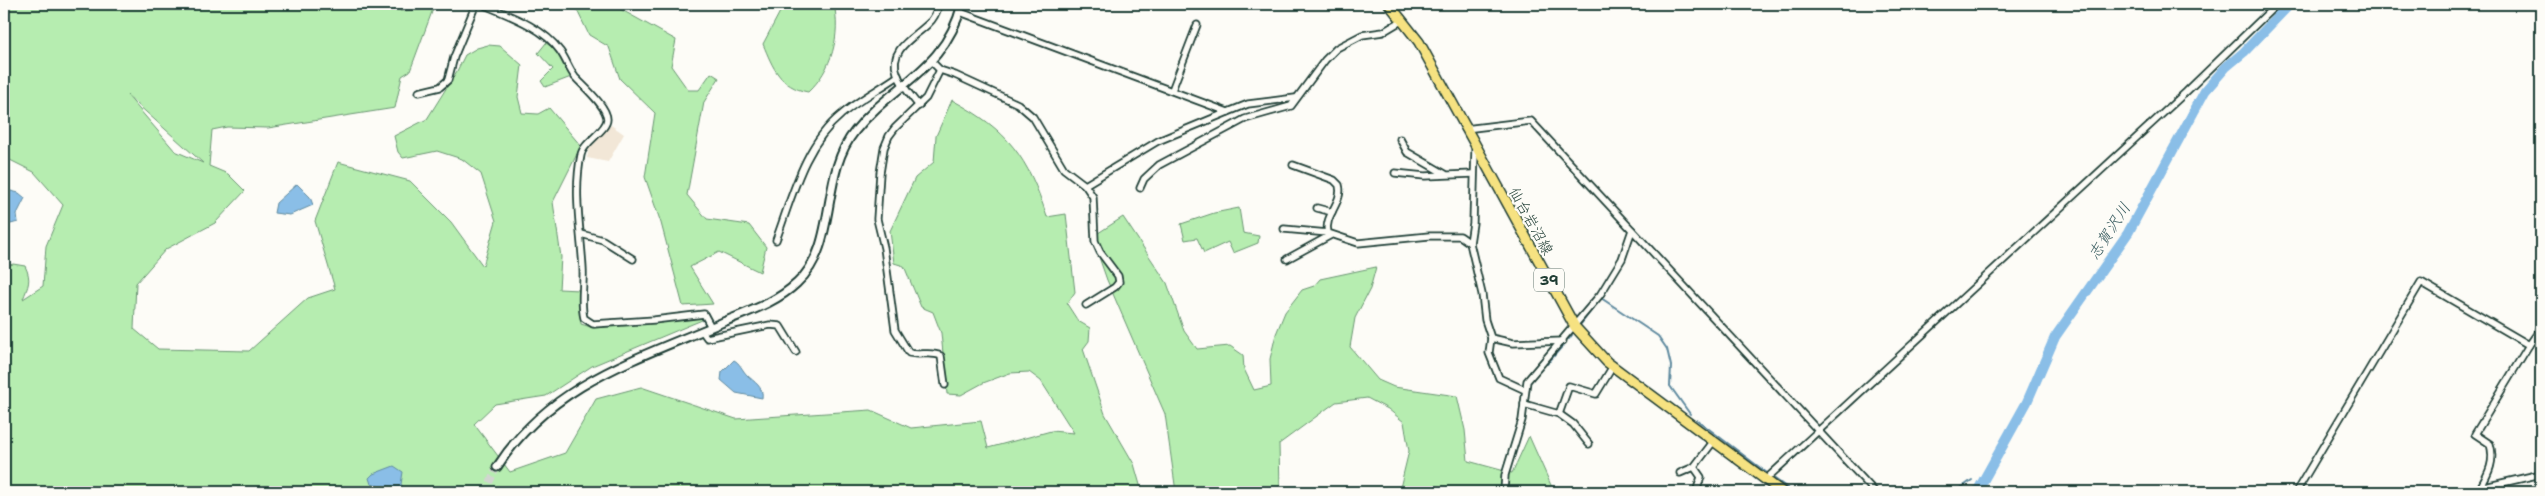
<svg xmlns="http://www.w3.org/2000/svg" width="2545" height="496" viewBox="0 0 2545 496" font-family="'Shantell Sans','Klee One',sans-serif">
<rect width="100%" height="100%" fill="#fdfcf7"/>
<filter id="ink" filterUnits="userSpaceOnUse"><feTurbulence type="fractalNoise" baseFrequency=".02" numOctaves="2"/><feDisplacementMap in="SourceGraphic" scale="10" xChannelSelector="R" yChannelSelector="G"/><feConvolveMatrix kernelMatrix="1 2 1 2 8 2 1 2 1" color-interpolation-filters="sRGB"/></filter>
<g filter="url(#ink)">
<!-- built -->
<path fill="#f2e7d7" d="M611,125l13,9 -16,28 -21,-4 2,-9z"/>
<!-- green -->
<g fill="#b6edb0" stroke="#6a9572" fill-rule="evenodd">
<path d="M4,4h395l1,7 33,-2 -23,62 -8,5 -7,32 -127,20 -41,-1 -15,3 -3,36 19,8 17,17 -30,32 -49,26 -30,34 -2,46 24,20 91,2 59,-53 27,-9 -20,-68 23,-59 72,19 41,41 32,44 13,-45 -15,-47 -19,-15 -25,-8 -34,7 -5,-6 -4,-16 33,-17 30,-48 8,-16 12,-7 11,-3 12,1 22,19 -4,32 4,16 16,1 11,-6 32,38 -28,56 8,55 -2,32 20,1 2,34 13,4 106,-10 2,2 -110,46 -46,30 -51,8 -21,20 36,48 55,-19 31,-54 45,-12 95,32 135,-9 40,18 70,-7 7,27 63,-17 23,2 -33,-52 -12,-9 -19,1 -27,10 -22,12 -14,-1 -6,-61 -8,-21 -12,-5 -17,-41 -10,-3 -4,-32 25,-53 19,-16 2,-26 16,-36c56,30 76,57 95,117l19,-3 9,78 -8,12 11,17 12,7 -1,13 -6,8 22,65 29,50 8,28h-1138v-225l9,-3 12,2c7,14 3,20 -2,33l20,-13 3,-40 17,-41 -29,-33 -30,-15zM127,95l76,68 -28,-12z"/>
<path d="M574,4h37l65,36 -5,26 17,24h11l12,-17 8,5 -15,24 -17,93 20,24 42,6 17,22 -6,25 -41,-20 -29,15 23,37 -30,2 -22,-83 -16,-46 10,-64 -35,-34 -11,-32 -20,-12z"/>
<path d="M791,4h43c7,31 -2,66 -26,88 -28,-5 -35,-24 -45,-48l18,-34z"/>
<path d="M546,43c14,8 15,23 25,34l-26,10 -4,-6 12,-12 -15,-16z"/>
<path d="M1239,208l4,25 16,3 -1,7 -25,10 -5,-11 -24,11 -7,-15 -12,2 -4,-16 33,-11z"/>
<path d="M1123,217l44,66 17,48 13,18 33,-3 13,9 1,14 10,21 17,-4 -1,-27 6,-25 9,-22 17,-22 12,-4 6,-7 56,-12 -6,22 -15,29 -5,29 28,33 16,7 63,9 8,34 3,31 44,12 17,-37 25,56h-155l10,-41 -5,-29 -16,-13 -21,-11 -31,4 -57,42 1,48h-104l-11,-78 -58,-134 -15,-43z"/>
</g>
<!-- water -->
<g fill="#8abee7" stroke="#5f8a9f">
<path d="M297,184l13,13 3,8 -23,10 -16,-2 2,-10z"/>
<path d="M11,191l8,2 6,5 -8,16 1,8 -7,2 -7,-4v-27z"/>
<path d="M734,360c6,3 8,10 13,15 7,7 17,12 15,23l-26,-5 -15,-13 1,-8z"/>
<path d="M394,466l9,6 -2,12 5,8h-18l-4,-4 -13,-4 -2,-6 4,-4z"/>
</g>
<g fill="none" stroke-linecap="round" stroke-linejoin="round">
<!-- stream -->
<g stroke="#5f8a9f" stroke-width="2">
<path d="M1581,324l20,-26 57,38 9,13 4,17 -1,20 20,28"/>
<path d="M1569,339l3,-4"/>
<path d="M1547,364l18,-21"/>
<path d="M1697,420l70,53"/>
<path d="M1772,477l21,15"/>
<path d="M1978,483l3,2"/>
<path d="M1955,492l17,-12"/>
</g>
<!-- river -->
<path stroke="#8abee7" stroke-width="10" d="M1977,492l50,-90 28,-65 73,-104 77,-142 21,-24 18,-15 46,-48"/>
<!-- tertiary-tunnel -->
<path stroke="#d1d6d0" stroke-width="7" stroke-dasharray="7 3.5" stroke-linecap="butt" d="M485,492l12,-25"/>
<defs>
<g id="minor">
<path d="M482,4c26,11 61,23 78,47 6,8 9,18 15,26 8,9 32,29 32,42 0,12 -24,23 -26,36 -8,38 0,76 2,114 1,16 -3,33 1,49l9,6 61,-4 50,-6 7,13"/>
<path d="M960,12l268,100"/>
<path d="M932,62l8,8 15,5 63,29 15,13 31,52 21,16 8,12 2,44 5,11 18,24 1,6 -4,5 -29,18"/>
<path d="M940,70l-14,28 -31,30 -6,8 -5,12 -4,25 -3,46 7,29 11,82 14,23c11,3 22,-2 32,3l4,29"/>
<path d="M1172,90l25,-65"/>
<path d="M419,92l21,-5 8,-7 6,-23 22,-53"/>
<path d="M919,106c-8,-10 -18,-21 -22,-33 -9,-24 18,-36 31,-49 6,-5 9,-12 11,-20"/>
<path d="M1465,129l66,-8 344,371"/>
<path d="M1400,139l7,13 38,22"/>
<path d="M1475,148l-2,75 -3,20 12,51 3,26 6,18 22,5 50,-2"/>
<path d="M1293,165l41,15 5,5c5,17 -16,31 -11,48l30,10 71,-7h31l10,7"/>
<path d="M1395,173l30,3 48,-2"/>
<path d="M1085,185l73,-44 70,-29 20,-8 47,-6"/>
<path d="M1140,188l4,-9 15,-14 86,-46 46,-13 34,-46 12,-12 25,-13 21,-3 20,-12"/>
<path d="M1317,208l15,4"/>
<path d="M1284,229l44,4"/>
<path d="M581,234l22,6 30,19"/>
<path d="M776,240c16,-43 28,-95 65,-125 17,-15 39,-26 57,-39"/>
<path d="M1287,259l44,-24"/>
<path d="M702,331l5,7 63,-13 10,1 16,26"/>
<path d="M1491,338l-2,15 10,25 26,12"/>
<path d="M1524,404l35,10 10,-28 27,8 17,-28"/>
<path d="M1559,414l14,10 16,20"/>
<path d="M1694,467l7,10 -5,15"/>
<path d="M1680,473l14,-6 19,-25"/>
<path d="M1765,480l421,-388 91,-88"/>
<path d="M2480,488c9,-15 15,-27 10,-44l-15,-10 54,-89 12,-17"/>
<path d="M1504,492l1,-17 17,-55 5,-39 73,-86 22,-36 10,-29"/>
<path d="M2296,492l125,-210 108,63"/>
<path d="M2463,492l78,-18"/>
</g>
<path id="tertiary" d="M497,467c52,-82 139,-108 224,-144 26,-11 55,-20 76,-40 42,-38 22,-108 58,-152 38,-48 90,-60 107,-127"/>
<path id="primary" d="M1389,4l30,38 156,285 32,35 175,130"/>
</defs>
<!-- minor casing -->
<use href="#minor" stroke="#1f3d34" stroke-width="9"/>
<!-- tertiary casing -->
<use href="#tertiary" stroke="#1f3d34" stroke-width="11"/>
<!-- primary casing -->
<use href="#primary" stroke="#1f3d34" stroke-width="12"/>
<!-- minor -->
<use href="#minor" stroke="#fdfcf7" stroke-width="5.5"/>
<!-- tertiary -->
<use href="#tertiary" stroke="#fdfcf7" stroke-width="7"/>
<!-- primary -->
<use href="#primary" stroke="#f6e281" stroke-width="9"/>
</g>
</g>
<g text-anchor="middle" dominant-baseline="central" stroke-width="4.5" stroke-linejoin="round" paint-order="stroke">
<!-- shield labels -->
<rect fill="#fdfcf7" stroke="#62766e" stroke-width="1" x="1534" y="268.5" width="30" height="23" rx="4"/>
<g font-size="14" font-weight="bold" fill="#1f3d34">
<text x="1549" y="280">39</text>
</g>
<!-- street labels -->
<g font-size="15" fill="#1f3d34" stroke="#fdfcf7">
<text transform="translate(1531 221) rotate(61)">仙台岩沼線</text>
</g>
<!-- water labels -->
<g font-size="16" font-style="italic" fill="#3a5d61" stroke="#fdfcf7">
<text transform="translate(2109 231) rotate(-57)">志賀沢川</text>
</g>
</g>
<!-- margin -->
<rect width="2545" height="496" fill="none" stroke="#fdfcf7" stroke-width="20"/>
<rect x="10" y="10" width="2525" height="476" fill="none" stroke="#1f3d34" stroke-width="2" filter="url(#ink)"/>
</svg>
